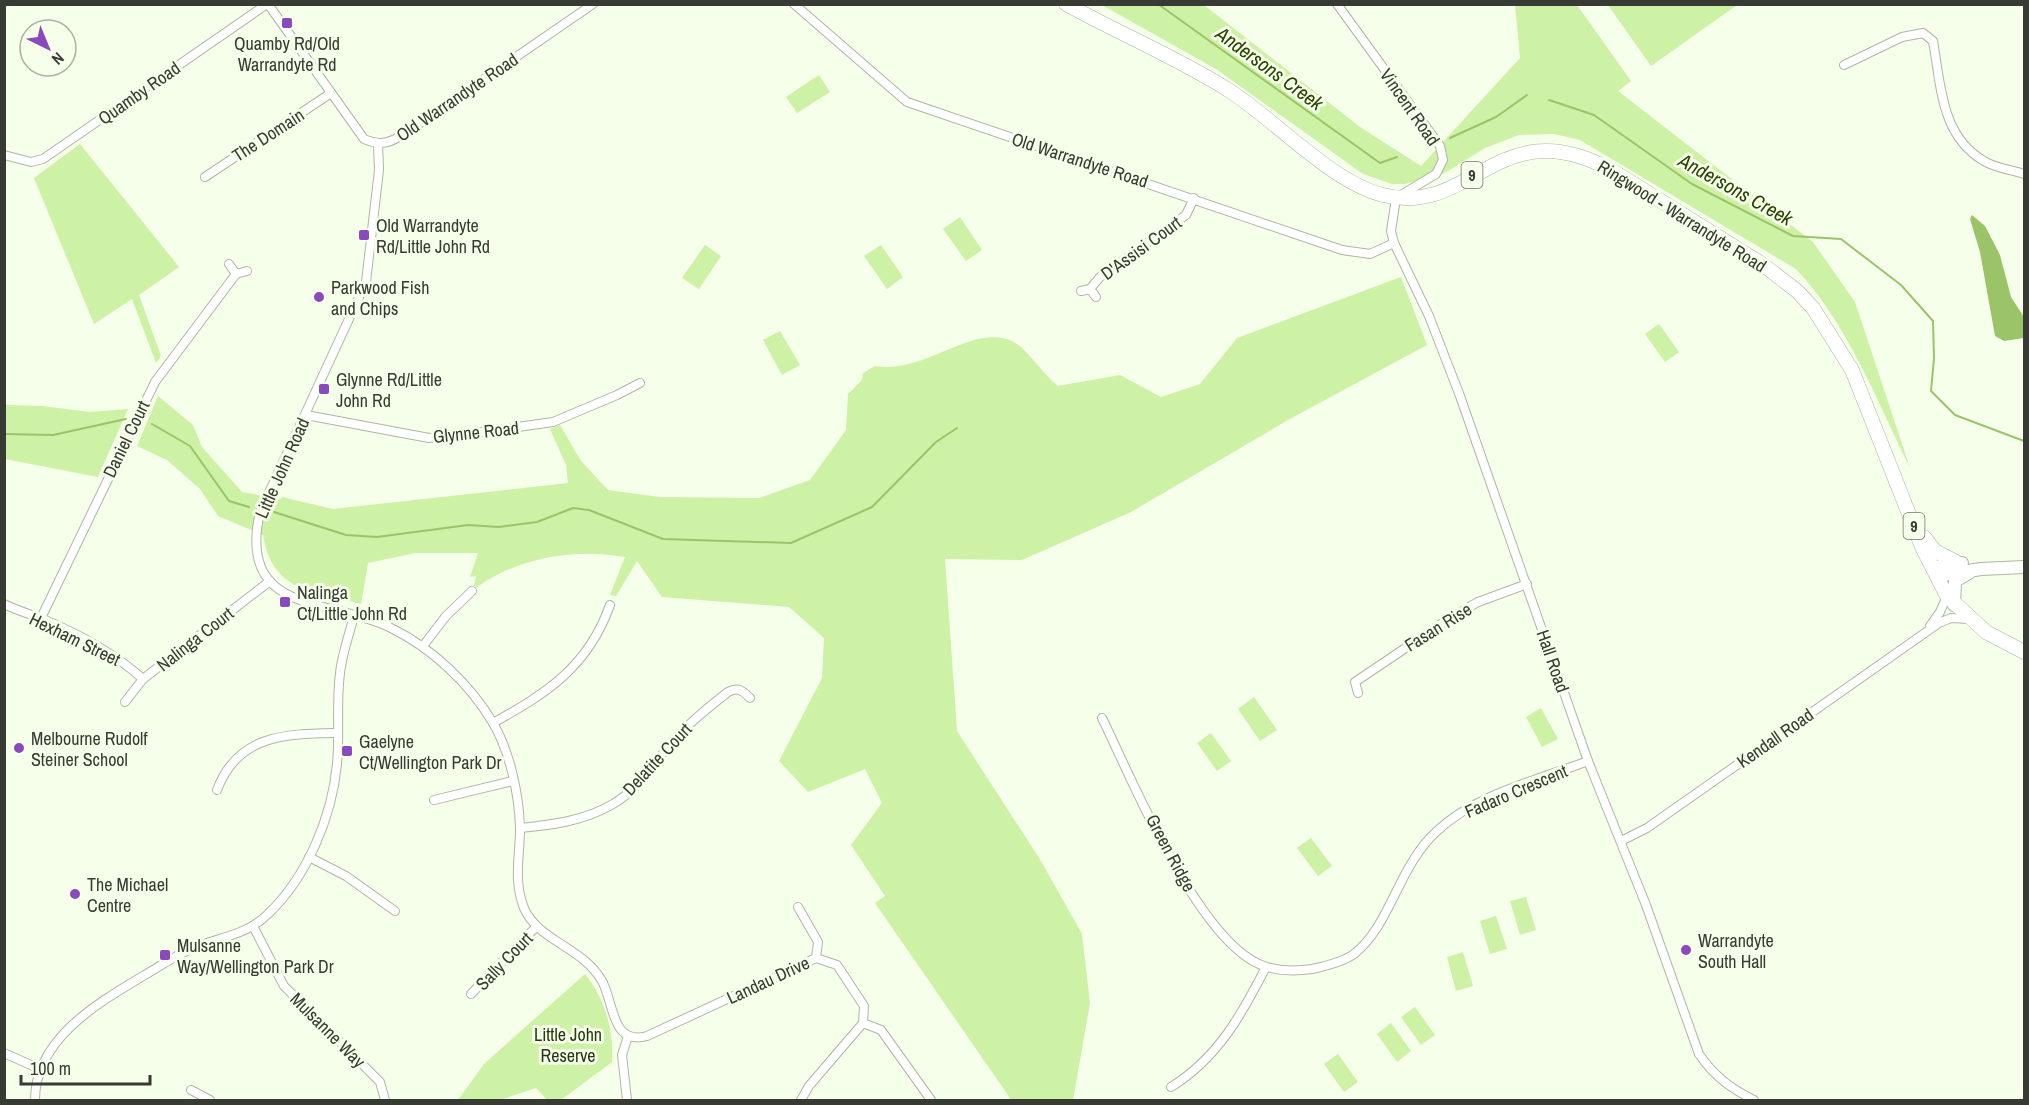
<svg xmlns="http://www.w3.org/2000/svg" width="2029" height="1105" viewBox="0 0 2029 1105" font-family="'Archivo Narrow',sans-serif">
<rect width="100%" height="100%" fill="#f5ffea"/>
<!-- green -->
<g fill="#cdf1a5">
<path d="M1102,5h102l156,122 61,39 99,-108 -5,-53h62l54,76 -13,10 195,151 42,60 55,166c-33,-67 -62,-144 -114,-199l-216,-129 -26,-6 -35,1 -34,13 -42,26 -38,10h-13l-29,-10 -147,-105z"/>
<path d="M1608,5h129l-86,61z"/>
<path d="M819,75l11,17 -33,21 -11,-16z"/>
<path d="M80,144l99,123 -40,28 22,61 -5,7 -24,-64 -38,25 -60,-146z"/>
<path d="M960,217l22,33 -16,11 -23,-32z"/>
<path d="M705,245l16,11 -22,33 -17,-11z"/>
<path d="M881,245l22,32 -16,12 -23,-33z"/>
<path d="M1401,277l26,68 -139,75 -157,92 -109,48 -77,-1 12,172 84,130 41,73 8,69 -17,97h-64l1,-2 -135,-195 10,-7 -34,-51 31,-42 -17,-34 -57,23 -29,-31 43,-83 2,-40 -35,-31 -127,-10 -25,-36 -21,35 -6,-1 15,-38c-51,-9 -105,0 -148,30l-3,-1 2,-10 -6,1 8,-24h-63l-47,10 -7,41c-47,-12 -89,-12 -98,-69l-45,-19 -18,-27 -33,-29 -30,-14 21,-50 35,29 9,22 40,45 39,7 1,-2 51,12 235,-26 -2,-18 -16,-36 10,-4 21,36 27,29 51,7 100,1 51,-18 36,-50 2,-36 14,-14 1,-7 12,-7c48,9 97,-43 137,-25 15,7 31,34 46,45l62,-11 41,22 39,-13 37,-46z"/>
<path d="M1659,324l20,28 -14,10 -20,-28z"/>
<path d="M780,331l20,34 -18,10 -19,-35z"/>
<path d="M5,405l37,1 48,6 38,-3 -30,68 -93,-18z"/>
<path d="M1254,697l23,33 -17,11 -22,-32z"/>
<path d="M1541,708l17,31 -16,8 -16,-30z"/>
<path d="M1211,733l20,28 -14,10 -20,-28z"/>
<path d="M1311,838l21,28 -14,10 -21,-28z"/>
<path d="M1526,897l10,33 -16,5 -10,-34z"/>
<path d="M1496,916l11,33 -17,5 -10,-33z"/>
<path d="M1463,952l10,34 -17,5 -9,-34z"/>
<path d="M585,974c20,25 29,56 27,88l-51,38h-14l-11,-12 -36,12h-42l26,-36z"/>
<path d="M1415,1007l20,28 -14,10 -20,-28z"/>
<path d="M1391,1023l20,28 -14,11 -20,-28z"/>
<path d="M1338,1054l20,28 -14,10 -20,-28z"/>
</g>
<!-- water -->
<path fill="#9bc469" d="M1972,215l13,11 15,29 11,42 13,20v21l-20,3 -9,-5 -15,-84 -10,-33z"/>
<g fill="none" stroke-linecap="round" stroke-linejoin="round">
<!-- stream -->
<g stroke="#9bc469" stroke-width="2">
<path d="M1158,4l222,159 17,-6"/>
<path d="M1549,100l45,15 98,69 101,52 48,3 60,46 32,36 1,37 -3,33 24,24 69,26"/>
<path d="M1450,138l46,-21 31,-22"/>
<path d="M152,424l38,22 39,55 20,6"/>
<path d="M4,434l49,1 73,-16"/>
<path d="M274,512l72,23 31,2 91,-12 31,2 38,-5 36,-14 16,2 74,29 128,4 81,-36 64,-65 21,-14"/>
</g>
<defs>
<g id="street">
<path d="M268,4l96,135c18,8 28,3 43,-7l186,-128"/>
<path d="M794,4l113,98 435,148 28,4 24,-11"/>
<path d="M1337,4l103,142 3,14 -7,14 -40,24 -5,33 3,12 35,73 31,80 128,365 58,144 53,149c15,22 31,34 55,46"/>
<path d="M1844,65l58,-28 21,-4 10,8c8,45 8,95 51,120 11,7 28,9 40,13"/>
<path d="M378,144l1,26 -13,112 -106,230c-24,104 72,86 131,116 41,20 79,56 102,95 17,29 26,71 27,105 0,29 -7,52 4,80 14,33 59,39 78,73 12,21 9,65 45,55l169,-78 21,7 27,41 -1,17 -54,63 -8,14"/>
<path d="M4,155l27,7 12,-3 224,-155"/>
<path d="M205,177l126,-84"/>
<path d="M229,264l7,10"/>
<path d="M1090,289l6,8"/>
<path d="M1081,291l9,-2 10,-12 86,-62 8,-17"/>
<path d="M306,415l123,23 32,-3 92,-13 64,-27 23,-12"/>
<path d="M4,604c14,7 26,10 39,15 36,15 71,34 100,60"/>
<path d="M41,618l114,-236 81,-108 11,-3"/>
<path d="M1930,626l10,-14 7,-16"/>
<path d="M423,646l23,-30 26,-25"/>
<path d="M1358,693l-3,-11 95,-64 28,-16 49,-18"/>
<path d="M125,702l18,-23 127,-98"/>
<path d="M1102,718c30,61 99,231 165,249 14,4 31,4 45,2 14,-3 31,-7 42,-15 37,-29 44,-88 83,-123 39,-37 101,-51 151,-70"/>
<path d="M493,723c54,-30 95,-56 117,-118"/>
<path d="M217,790c21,-56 69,-56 121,-57"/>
<path d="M434,800l79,-19"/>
<path d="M520,828c32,-3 64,-7 93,-24 26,-15 41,-41 60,-63 17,-19 36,-34 55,-49 10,-5 14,-2 22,6"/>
<path d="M1621,841l26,-13 292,-205 12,-5 18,1"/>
<path d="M309,857l37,19 49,35"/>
<path d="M798,907l20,35 -2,16"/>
<path d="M253,926l31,60 96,96 5,18"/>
<path d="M471,994l65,-67"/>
<path d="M863,1023l18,7 50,70"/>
<path d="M4,1053l38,17"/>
<path d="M1171,1087c47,-29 71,-73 95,-120"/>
<path d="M191,1090l19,10"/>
<path d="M35,1100c0,-61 63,-97 108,-124 16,-9 31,-20 48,-27 27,-12 55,-13 77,-35 39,-37 64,-97 69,-150 3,-30 -1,-61 3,-91 2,-19 9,-38 14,-57"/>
<path d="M627,1100l-5,-45 6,-19"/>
</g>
<g id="secondary">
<path d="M1932,568l30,-5"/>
<path d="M1936,576l45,-7 43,-2"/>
<path d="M1954,605l1,-24 14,-8"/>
</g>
<g id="primary">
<path d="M1066,4c54,30 112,54 164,87 46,30 103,92 153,104 90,23 116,-88 230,-24l149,93 35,27 16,17 39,62 70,177 25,49 39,36 38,20"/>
<path d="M1924,537l11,14 21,11"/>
</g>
</defs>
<!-- street casing -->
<use href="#street" stroke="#adb7a4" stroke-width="10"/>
<!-- secondary casing -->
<use href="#secondary" stroke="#adb7a4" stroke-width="14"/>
<!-- primary casing -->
<use href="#primary" stroke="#adb7a4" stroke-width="15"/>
<!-- street -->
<use href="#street" stroke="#fff" stroke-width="8"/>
<!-- secondary -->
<use href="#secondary" stroke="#fff" stroke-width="12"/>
<!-- primary -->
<use href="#primary" stroke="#fff" stroke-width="14"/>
</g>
<!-- markers -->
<g fill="#8b49be" stroke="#f5ffea" stroke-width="2">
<rect x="281" y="17" width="12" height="12" rx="3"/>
<rect x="358" y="229" width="12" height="12" rx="3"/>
<circle cx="319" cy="297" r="6"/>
<rect x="318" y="383" width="12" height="12" rx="3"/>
<rect x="279" y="596" width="12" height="12" rx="3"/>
<circle cx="19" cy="748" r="6"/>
<rect x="341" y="745" width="12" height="12" rx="3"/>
<circle cx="75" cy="894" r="6"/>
<circle cx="1686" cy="950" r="6"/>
<rect x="159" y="949" width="12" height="12" rx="3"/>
</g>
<g text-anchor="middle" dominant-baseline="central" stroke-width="6" stroke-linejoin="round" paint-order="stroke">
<!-- shield labels -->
<g fill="#f5ffea" stroke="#70766a" stroke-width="1.5">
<rect x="1461.5" y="162" width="21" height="26" rx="4.5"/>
<rect x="1903.5" y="513" width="21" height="26" rx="4.5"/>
</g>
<g font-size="16" font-weight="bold" fill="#373b33">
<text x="1472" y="175">9</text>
<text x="1914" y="526">9</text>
</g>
<!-- poi labels -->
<g font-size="18" fill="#373b33" stroke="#f5ffea" text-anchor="start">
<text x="287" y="43" text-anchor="middle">Quamby Rd/Old<tspan x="287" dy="21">Warrandyte Rd</tspan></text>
<text x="376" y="225">Old Warrandyte<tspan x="376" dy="21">Rd/Little John Rd</tspan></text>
<text x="331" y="287">Parkwood Fish<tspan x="331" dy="21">and Chips</tspan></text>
<text x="336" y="379">Glynne Rd/Little<tspan x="336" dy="21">John Rd</tspan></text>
<text x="297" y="592">Nalinga<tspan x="297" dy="21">Ct/Little John Rd</tspan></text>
<text x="31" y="738">Melbourne Rudolf<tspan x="31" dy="21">Steiner School</tspan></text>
<text x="359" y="741">Gaelyne<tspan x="359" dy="21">Ct/Wellington Park Dr</tspan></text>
<text x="87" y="884">The Michael<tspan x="87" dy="21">Centre</tspan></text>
<text x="1698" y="940">Warrandyte<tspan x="1698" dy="21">South Hall</tspan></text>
<text x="177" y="945">Mulsanne<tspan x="177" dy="21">Way/Wellington Park Dr</tspan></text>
</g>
<!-- street labels -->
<g font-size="18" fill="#373b33" stroke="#f5ffea">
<text transform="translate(139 93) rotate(-35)">Quamby Road</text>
<text transform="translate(457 97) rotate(-34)">Old Warrandyte Road</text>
<text transform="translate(1410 107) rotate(55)">Vincent Road</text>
<text transform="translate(268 135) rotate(-33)">The Domain</text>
<text transform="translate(1080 160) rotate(18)">Old Warrandyte Road</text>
<text transform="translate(1682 216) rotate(32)">Ringwood - Warrandyte Road</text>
<text transform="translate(1141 248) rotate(-36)">D'Assisi Court</text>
<text transform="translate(476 432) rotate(-6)">Glynne Road</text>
<text transform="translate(126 439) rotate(-64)">Daniel Court</text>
<text transform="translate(282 468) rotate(-66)">Little John Road</text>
<text transform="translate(1438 627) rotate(-32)">Fasan Rise</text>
<text transform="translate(75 639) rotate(26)">Hexham Street</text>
<text transform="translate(195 639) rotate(-38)">Nalinga Court</text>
<text transform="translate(1553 661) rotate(71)">Hall Road</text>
<text transform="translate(1775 738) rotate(-35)">Kendall Road</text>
<text transform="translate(657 759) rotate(-47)">Delatite Court</text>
<text transform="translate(1516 791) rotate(-23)">Fadaro Crescent</text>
<text transform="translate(1171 853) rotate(62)">Green Ridge</text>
<text transform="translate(504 961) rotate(-46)">Sally Court</text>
<text transform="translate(768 980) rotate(-25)">Landau Drive</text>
<text transform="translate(328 1030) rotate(45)">Mulsanne Way</text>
</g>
<!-- park labels -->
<g font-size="18" fill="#263611" stroke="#f5ffea">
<text x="568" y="1034">Little John<tspan x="568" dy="21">Reserve</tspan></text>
</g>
<!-- water labels -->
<g font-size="20" font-style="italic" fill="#2a4300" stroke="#f5ffea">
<text transform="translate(1270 68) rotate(36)">Andersons Creek</text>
<text transform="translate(1736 189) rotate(29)">Andersons Creek</text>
</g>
</g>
<!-- border -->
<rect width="2029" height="1105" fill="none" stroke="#373b33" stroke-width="12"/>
<!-- north arrow -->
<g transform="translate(48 48) rotate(137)"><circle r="28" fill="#f5ffea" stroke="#a9b1a1" stroke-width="1.5"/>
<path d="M0-4.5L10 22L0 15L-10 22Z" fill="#8b49be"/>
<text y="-9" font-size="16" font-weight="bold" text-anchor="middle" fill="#373b33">N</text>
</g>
<!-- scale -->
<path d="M21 1075v9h129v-9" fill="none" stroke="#373b33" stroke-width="3"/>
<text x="30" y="1075" font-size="18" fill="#373b33" stroke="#f5ffea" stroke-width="4.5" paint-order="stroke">100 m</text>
</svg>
